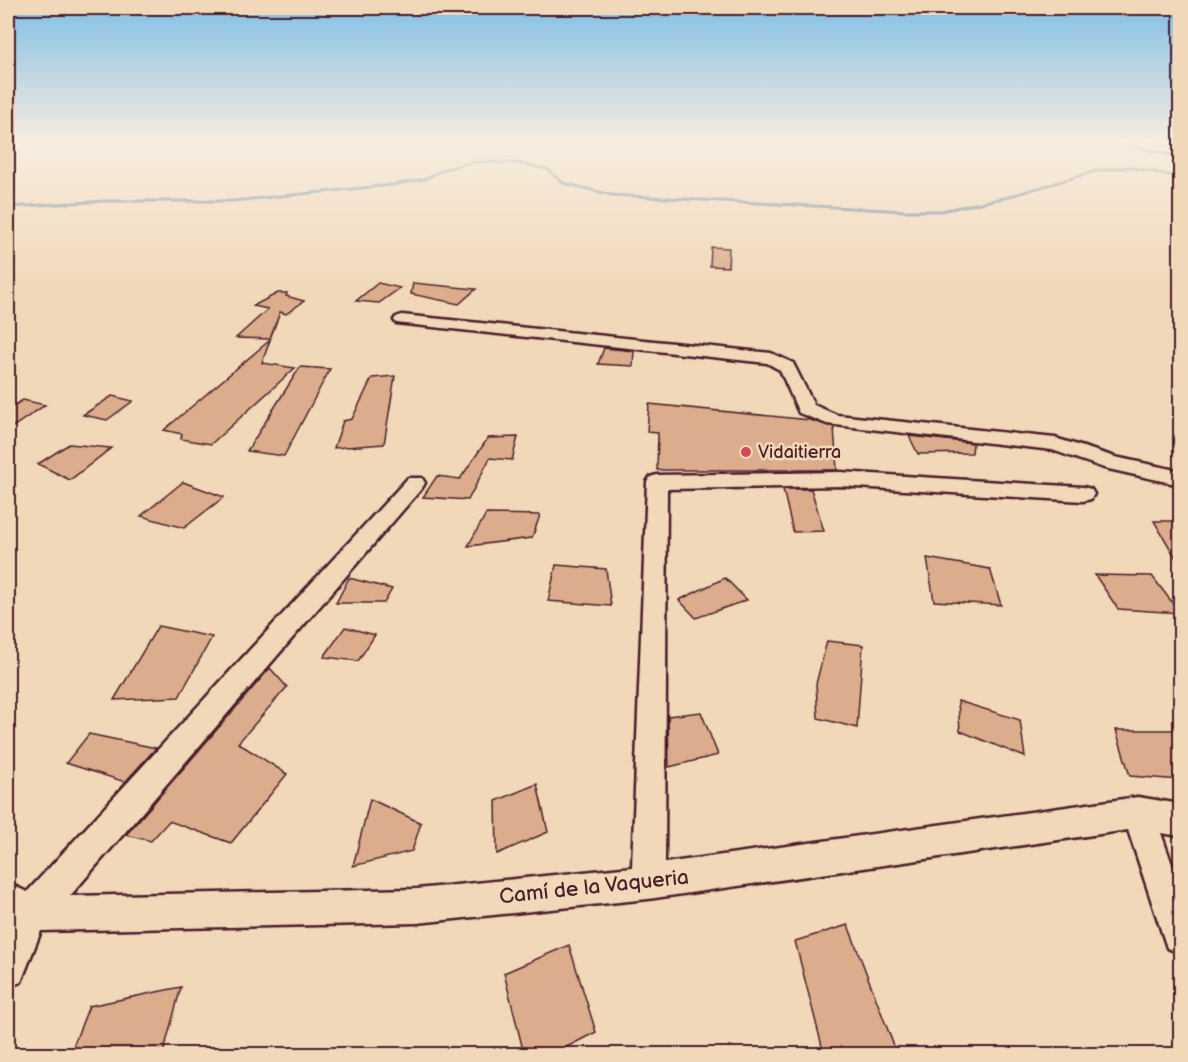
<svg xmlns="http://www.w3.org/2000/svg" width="1188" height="1062" viewBox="0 0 1188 1062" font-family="'Balsamiq Sans',sans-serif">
<rect width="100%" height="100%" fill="#f0d8b8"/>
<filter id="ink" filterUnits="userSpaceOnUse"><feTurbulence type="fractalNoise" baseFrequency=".0167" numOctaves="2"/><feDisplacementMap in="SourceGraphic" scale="12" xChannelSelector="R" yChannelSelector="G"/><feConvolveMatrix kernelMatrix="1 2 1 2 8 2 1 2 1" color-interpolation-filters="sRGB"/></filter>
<g filter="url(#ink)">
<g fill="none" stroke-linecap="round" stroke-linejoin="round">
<!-- stream -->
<g stroke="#6d899b" stroke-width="3">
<path d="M8,142l3,-1"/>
<path d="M8,207l98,-6h127l159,-16 33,-6 20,-10 29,-7 41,1 33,6 15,14 49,12 293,16h36l63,-13 92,-27 33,-4 51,10"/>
</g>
</g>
<!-- building -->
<g fill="#dbad8c" stroke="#4a1f2b" stroke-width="1.5">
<path d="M711,247l18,1 -1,19 -18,-1z"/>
<path d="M378,283l22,5 -21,15 -23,-2z"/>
<path d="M413,283l63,6 -17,15 -48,-10z"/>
<path d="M278,293h9l-1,3 18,5 -18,13 -6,-2 -10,27 -34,-1 32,-29 -15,-3z"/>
<path d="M270,340l-8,23 33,5 -84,76 -30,-5 1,-5 -18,-4z"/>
<path d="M604,348l30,3 -1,15 -35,-2z"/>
<path d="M300,367l30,2 -46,87 -37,-5z"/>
<path d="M395,376l-11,68 -50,4 9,-27 9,-2 20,-41z"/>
<path d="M112,396l21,5 -26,19 -24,-5z"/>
<path d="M23,400l22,5 -37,25v-21z"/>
<path d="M649,404l161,16 24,7 3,43h-180l1,-37 -11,-1z"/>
<path d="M909,436l64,7 -1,10 -54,1z"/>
<path d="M518,437l-6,23 -22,-2 -22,42 -45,-3 14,-21 23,3 28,-41z"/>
<path d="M69,444l42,4 -41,32 -32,-16z"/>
<path d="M183,482l41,15 -40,31 -43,-12z"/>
<path d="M783,489h28l13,42 -31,1z"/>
<path d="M486,514l54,1 -8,23 -64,8z"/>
<path d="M1154,521h26v44z"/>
<path d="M927,558l63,11 11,36 -67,-4z"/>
<path d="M556,565l50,4 5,37 -63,-5z"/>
<path d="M1095,575l57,1 28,37 -62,-4z"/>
<path d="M349,578l43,11 -8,14h-48z"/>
<path d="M725,578l22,22 -51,18 -17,-18z"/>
<path d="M158,626l54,11 -33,60 -65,3z"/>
<path d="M345,627l30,8 -17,26 -34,-4z"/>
<path d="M827,641l36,4 -6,83 -39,-10 -2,-34z"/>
<path d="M270,668l17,19 -49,56 49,31 -56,69 -62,-22 -18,20 -25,-6z"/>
<path d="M958,701l62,19 5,37 -65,-26z"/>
<path d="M701,712l17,43 -49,12 -1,-51z"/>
<path d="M1116,730h64v50l-50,-4z"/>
<path d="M89,734l67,14 -31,34 -59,-19z"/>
<path d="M537,784l11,48 -51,22 -1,-53z"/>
<path d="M370,799l51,24 -9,28 -59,15z"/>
<path d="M848,925l49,129h-73l-29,-113z"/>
<path d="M569,945l27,87 -43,22h-29l-20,-81z"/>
<path d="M181,987l-18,67h-93l19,-48z"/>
</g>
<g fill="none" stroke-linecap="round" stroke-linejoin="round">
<defs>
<g id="minor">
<path d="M1113,141h23l44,8v6z"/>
<path d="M402,315l369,38 22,10 21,42 23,10 218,23 60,19 65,14v14l-76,-17 -52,-18 -225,-26 -28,-11 -19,-43 -13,-7 -371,-40 -2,-3 2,-3z"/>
<path d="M840,472l243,15 8,2 3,5 -3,5 -8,2 -243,-15 -173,3 -2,374 473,-66 42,7v32l-19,-3 19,54v66l-13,-5 -39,-118 -480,69 -231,24 -376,8 -20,51 -13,5v-60l2,-6 -2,-2v-36l19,9 381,-414h14l3,5 -3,5 -352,408 347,-7 215,-22 15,-385 3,-5 7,-2z"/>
</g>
</defs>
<!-- minor casing -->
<use href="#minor" stroke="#4a1f2b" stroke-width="5"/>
<!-- minor -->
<use href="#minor" fill="#f0d8b8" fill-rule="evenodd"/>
</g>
</g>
<!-- sky -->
<linearGradient id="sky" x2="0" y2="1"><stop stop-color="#80bfe7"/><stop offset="0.49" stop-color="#f8eddf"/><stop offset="1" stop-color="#f8eddf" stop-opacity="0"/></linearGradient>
<rect width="1188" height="290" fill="url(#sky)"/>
<!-- markers -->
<circle fill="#d1495b" stroke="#f0d8b8" stroke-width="2" cx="746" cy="452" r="6"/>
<g text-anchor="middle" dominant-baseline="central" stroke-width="5" stroke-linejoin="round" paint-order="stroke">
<!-- poi labels -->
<g font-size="18" fill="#4a1f2b" stroke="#f0d8b8" text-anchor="start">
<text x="758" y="452">Vidaitierra</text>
</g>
<!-- near-street labels -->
<g font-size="21" fill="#4a1f2b" stroke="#f0d8b8">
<text transform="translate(594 887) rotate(-6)">Camí de la Vaqueria</text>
</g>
</g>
<!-- margin -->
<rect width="1188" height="1062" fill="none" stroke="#f0d8b8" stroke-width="30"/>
<rect x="15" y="15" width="1158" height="1032" fill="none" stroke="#4a1f2b" stroke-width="2" filter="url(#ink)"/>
</svg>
